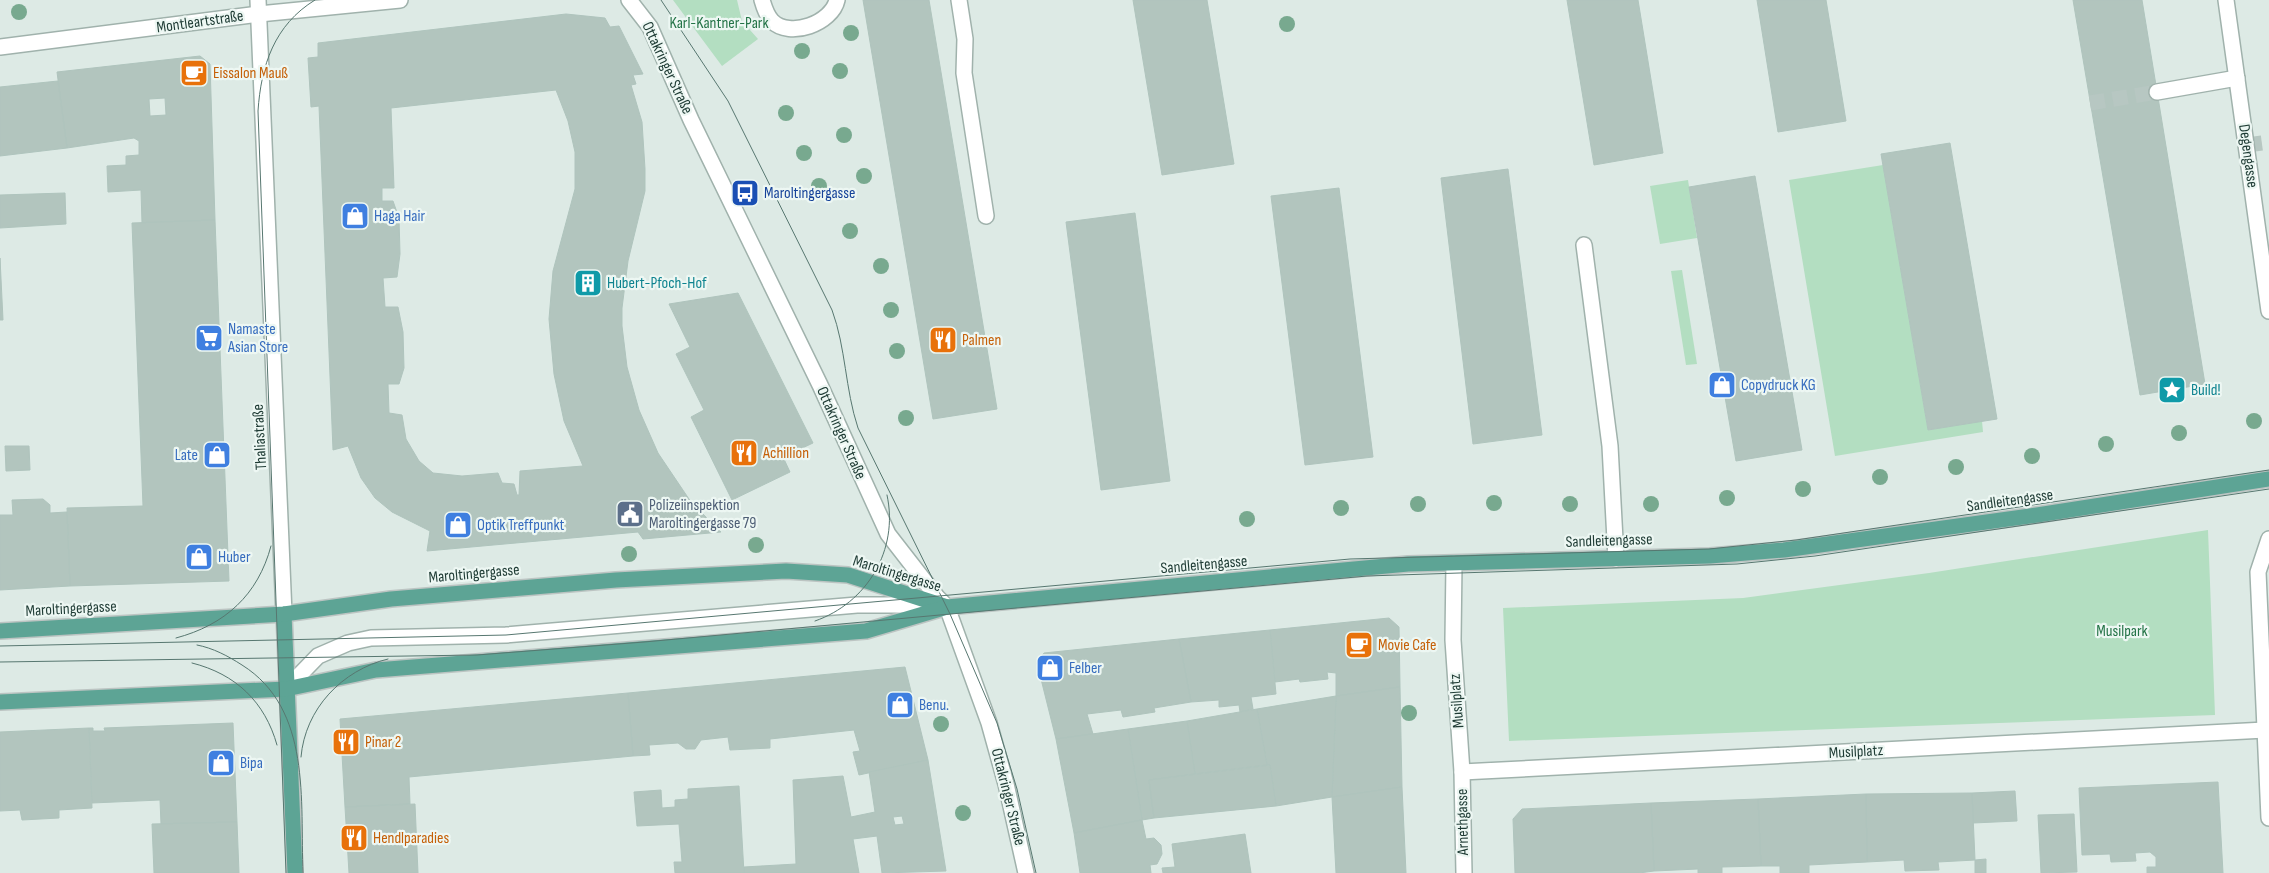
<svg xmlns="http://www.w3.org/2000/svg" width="2269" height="873" viewBox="0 0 2269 873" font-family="'Sofia Sans Condensed',sans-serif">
<rect width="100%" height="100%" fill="#ddeae5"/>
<!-- green -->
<g fill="#b3dec1">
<path d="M673,0h64l5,21 16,18 -36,27z"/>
<path d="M1883,165l45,265 54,-9 1,11 -148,24 -46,-276z"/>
<path d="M1688,180l9,58 -37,6 -10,-58z"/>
<path d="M1682,270l15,94 -11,1 -15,-94z"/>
<path d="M2208,530l7,185 -706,26 -6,-133 240,-10 186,-25z"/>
</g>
<!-- building -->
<g fill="#b2c5be" stroke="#afc4bd" fill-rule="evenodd">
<path d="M863,0h66l68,409 -64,10z"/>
<path d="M1133,0h74l27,164 -72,11z"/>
<path d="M1567,0h71l25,153 -69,12z"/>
<path d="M1757,0h69l20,121 -68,11z"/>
<path d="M2073,0h69l63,384 -65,11z"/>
<path d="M566,14l39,4 5,9 9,-1 24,48 -10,1 3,9 -5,1 11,37 3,47v22l-17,70 -6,47v18l5,41 12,43 19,43 33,49 30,30 -78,7 -5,-7 -211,19 3,-20 -38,-19 -17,-14 -14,-20 -13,-32 -15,4 -14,-344 -8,1 -3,-49 10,-1v-14zM556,90l12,31 7,31v37l-22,82 -4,48 5,55 10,47 19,45 -63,5 -1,24h-2l-3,-11 -12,-1 -4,-10 -36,3 -29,-3 -14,-12 -13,-22 -4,-24 -13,-2 -1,-29h11l5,-16 -1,-36 -5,-25h-13l-2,-29 14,-1 3,-23 -1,-36 -6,-17h-11v-13h12l-3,-80z"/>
<path d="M200,56l10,8 5,156 -73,3 -1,-33 -33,2 -1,-26 19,-1v-9l13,-1v-14l-5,-3 -67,10 -10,-76zM165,98l1,17 -16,1 -1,-17z"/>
<path d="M58,81l9,67 -67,8v-69z"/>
<path d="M1950,143l47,276 -69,11 -47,-276z"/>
<path d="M1508,169l34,266 -69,9 -32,-266z"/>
<path d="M1755,176l47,274 -66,11 -47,-274z"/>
<path d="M1339,188l34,269 -68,8 -34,-269z"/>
<path d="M65,193l1,31 -66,4v-33z"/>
<path d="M1135,213l35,268 -69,9 -35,-268z"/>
<path d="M215,220l14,361 -159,5 -3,-78 76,-2 -11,-283z"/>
<path d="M0,258l3,62h-3z"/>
<path d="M738,293l75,150 -30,14 7,15 -58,28 -41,-83 13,-7 -28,-56 14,-7 -21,-43z"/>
<path d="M5,446h24l1,24 -24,1z"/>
<path d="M43,499l7,6v8l17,-1 3,74 -70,4v-75h13l-1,-15z"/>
<path d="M1389,618l10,9 1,60 -64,9v-23l-9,-1 1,7 -28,3 -1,-3 -24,3 -5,-52z"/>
<path d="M1270,630l6,64 -25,3 2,12 -13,3 -1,-7 -20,2v-7l-28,2 -12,-63z"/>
<path d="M1179,639l12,63 -37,6 1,4 -32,5 -2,-7 -34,4 6,20 -37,5 -19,-76 7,-10z"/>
<path d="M905,667l23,93 -69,15 -6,-23 7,-1 -6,-21 -84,9v9l-40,2 -2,-13 -27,3 -6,9h-9l-8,-6 -29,2 1,10 -17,1 -5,-63z"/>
<path d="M1400,687l2,100 -70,10 4,-101z"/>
<path d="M628,693l5,63 -224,21 1,27 -65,3 -5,-88z"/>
<path d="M1336,696l-4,101 -56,9 -6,-41h-3l-10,-56z"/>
<path d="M1257,709l10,56 -72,9 -8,-53z"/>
<path d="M1187,721l8,53 -46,6 5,38 -12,2 -14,-91z"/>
<path d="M233,723l4,99 -76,2 -1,-24 -68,3 -3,-75h4v3h12l-1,-3z"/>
<path d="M89,728l3,80 -33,2v8l-37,2 -2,-10 -20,1v-79z"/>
<path d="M1128,729l14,91 -68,13 -18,-94z"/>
<path d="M928,760l18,111 -64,2 -5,-37 -24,3 6,34h-115v-6l52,-3 -3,-84 50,-4 8,41 24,-5 -6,-40zM902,816l2,8 -9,1 -2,-8z"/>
<path d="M1270,765l6,41 -122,12 -5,-38z"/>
<path d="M2218,782l5,91h-76v-6h9v-10l-6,-5 -15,1 1,8 -25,1 -1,-8 -28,1 -3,-67z"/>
<path d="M739,786l5,87h-69l-1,-11h8l-3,-38 -42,2 -3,-34 27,-2 1,18 13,-1v-7l13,-1v-10z"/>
<path d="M1402,787l4,86h-70l-4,-76z"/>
<path d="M2015,791l2,30 -44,2 -1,-30z"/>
<path d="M1972,793l3,67 -37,2 1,8 -34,1 -1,-11 -37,2 -1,-68z"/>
<path d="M1866,794l1,68 -58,3v8h-29v-7h-19l-3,-67z"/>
<path d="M1758,799l3,67 -39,1v6h-24v-4l-44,2 -3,-68z"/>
<path d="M1651,803l3,68 -15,2h-124l-2,-54 9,-10z"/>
<path d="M415,804l3,69h-69l-4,-66z"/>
<path d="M2074,814l3,58 -36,1 -3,-58z"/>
<path d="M1142,820l4,19 8,-1 7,7 1,9 -5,10 -7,1 1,8h-71l-6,-40z"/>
<path d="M237,822l2,51h-85l-2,-49z"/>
<path d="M1245,834l6,39h-88l-1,-5 13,-1 -3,-23z"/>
<path d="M1986,859v14h-11v-13z"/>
</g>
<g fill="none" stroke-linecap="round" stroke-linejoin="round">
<!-- minor-tunnel -->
<g stroke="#b7c7c2" stroke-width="15" stroke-dasharray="15 8" stroke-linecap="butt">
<path d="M2090,103l67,-11"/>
<path d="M2247,145l22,-3"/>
</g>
<defs>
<g id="minor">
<path d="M258,0l26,614"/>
<path d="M629,0l21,27 41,93 129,265 68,149 49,63 10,10 42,116 17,61 20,89"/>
<path d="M762,0c2,7 5,16 10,21 18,18 60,2 65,-21"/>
<path d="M959,0l6,39 -1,34 22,143"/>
<path d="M2226,0l43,311"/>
<path d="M0,47l259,-33 141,-14"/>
<path d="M2157,92l80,-14"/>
<path d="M1584,245l26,201 6,113"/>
<path d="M2269,539l-11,33 11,246"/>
<path d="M1454,563l-1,77 9,132 2,101"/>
<path d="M286,689l32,-33 30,-13 23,-5 135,-3 351,-30h74"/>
<path d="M1462,772l803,-42"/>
</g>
<g id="major">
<path d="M284,614l11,259"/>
<path d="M0,631l284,-17 107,-15 225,-19 170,-9 62,4 99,32"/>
<path d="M0,702l286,-13 90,-19 490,-39 81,-24 461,-43 302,-8 74,-6 253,-35 232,-36"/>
</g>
</defs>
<!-- minor casing -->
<use href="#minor" stroke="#a0b2ac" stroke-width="18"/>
<!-- major casing -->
<use href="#major" stroke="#bcc4c2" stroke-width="18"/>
<!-- minor -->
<use href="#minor" stroke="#fff" stroke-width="15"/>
<!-- major -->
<use href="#major" stroke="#5da495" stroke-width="15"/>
<!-- tram -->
<g stroke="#577770" stroke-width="1">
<path d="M661,0l67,101 104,209c14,38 13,79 26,118l92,186 47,109 20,66 19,84"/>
<path d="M815,621c52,-18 84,-71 72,-126"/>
<path d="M176,638c49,-13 82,-43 95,-92"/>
<path d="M197,645c16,3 31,11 45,20 70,44 58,136 61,208"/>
<path d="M0,646l506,-11 844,-76 359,-10 87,-9 473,-70"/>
<path d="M0,662l477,-7 167,-13 723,-66 370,-12 78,-8 454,-67"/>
<path d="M192,663c44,11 73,39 85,82"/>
<path d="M301,757c4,-48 41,-87 87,-98"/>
<path d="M286,873l-28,-762c3,-45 16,-86 57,-111"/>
</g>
</g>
<!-- trees -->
<g fill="#78a98f">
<circle cx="19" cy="12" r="8"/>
<circle cx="1287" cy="24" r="8"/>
<circle cx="851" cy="33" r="8"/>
<circle cx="802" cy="51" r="8"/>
<circle cx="840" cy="71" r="8"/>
<circle cx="786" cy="113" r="8"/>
<circle cx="844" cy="135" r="8"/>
<circle cx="804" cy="153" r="8"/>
<circle cx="864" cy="176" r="8"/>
<circle cx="819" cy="186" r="8"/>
<circle cx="850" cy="231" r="8"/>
<circle cx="881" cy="266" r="8"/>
<circle cx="891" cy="310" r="8"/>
<circle cx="897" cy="351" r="8"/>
<circle cx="906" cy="418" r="8"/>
<circle cx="2254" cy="421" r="8"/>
<circle cx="2179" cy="433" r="8"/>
<circle cx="2106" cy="444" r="8"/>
<circle cx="2032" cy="456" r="8"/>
<circle cx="1956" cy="467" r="8"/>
<circle cx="1880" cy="477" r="8"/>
<circle cx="1803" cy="489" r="8"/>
<circle cx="1727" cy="498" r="8"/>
<circle cx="1494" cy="503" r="8"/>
<circle cx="1418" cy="504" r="8"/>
<circle cx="1570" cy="504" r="8"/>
<circle cx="1651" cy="504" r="8"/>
<circle cx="1341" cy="508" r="8"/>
<circle cx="1247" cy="519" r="8"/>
<circle cx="756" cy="545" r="8"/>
<circle cx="629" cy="554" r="8"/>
<circle cx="1409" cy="713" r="8"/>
<circle cx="941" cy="724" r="8"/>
<circle cx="963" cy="813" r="8"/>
</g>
<!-- icons -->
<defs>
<symbol id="cafe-square" viewBox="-11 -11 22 22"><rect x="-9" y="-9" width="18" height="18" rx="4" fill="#e8710a" stroke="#edf7f3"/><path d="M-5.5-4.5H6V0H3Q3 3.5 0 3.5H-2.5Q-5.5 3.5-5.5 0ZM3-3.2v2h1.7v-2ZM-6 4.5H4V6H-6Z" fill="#fff"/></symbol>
<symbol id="bus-square" viewBox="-11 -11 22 22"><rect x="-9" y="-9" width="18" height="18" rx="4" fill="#1a4fb4" stroke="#edf7f3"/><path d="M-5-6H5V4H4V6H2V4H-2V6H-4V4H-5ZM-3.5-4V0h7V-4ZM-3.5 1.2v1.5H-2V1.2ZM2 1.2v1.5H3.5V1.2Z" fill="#fff"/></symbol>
<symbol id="shop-square" viewBox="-11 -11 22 22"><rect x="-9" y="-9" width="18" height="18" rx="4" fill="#3f7fe0" stroke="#edf7f3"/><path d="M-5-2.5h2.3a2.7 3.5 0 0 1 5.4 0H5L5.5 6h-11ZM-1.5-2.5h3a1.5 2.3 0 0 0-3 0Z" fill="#fff"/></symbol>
<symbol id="building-square" viewBox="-11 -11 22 22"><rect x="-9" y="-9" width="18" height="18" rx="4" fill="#0f9aa8" stroke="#edf7f3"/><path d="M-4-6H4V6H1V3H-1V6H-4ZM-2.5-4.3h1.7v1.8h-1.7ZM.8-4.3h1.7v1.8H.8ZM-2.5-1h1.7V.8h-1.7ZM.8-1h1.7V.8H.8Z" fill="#fff"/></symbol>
<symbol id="supermarket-square" viewBox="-11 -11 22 22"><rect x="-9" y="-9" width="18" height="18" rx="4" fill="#3f7fe0" stroke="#edf7f3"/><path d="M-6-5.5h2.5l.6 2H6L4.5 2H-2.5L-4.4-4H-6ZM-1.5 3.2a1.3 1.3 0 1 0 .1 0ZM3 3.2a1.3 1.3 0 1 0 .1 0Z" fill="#fff"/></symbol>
<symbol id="restaurant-square" viewBox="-11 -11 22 22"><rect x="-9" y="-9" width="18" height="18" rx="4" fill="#e8710a" stroke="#edf7f3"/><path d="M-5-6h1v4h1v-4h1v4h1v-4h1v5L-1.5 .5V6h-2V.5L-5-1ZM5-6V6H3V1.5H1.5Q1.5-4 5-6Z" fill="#fff"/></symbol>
<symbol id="sight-square" viewBox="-11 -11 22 22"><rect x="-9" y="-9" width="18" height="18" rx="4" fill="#0f9aa8" stroke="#edf7f3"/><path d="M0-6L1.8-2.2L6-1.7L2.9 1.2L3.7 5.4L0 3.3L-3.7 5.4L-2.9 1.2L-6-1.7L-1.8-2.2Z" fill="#fff"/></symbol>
<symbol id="civic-square" viewBox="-11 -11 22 22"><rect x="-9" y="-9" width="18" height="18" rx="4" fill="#5c6f8a" stroke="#edf7f3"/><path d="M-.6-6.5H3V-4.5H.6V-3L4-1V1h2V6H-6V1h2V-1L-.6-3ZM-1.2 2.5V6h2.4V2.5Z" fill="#fff"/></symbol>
</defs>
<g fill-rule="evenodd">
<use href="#cafe-square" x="178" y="57" width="32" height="32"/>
<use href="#bus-square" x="729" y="177" width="32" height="32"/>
<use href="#shop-square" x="339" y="200" width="32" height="32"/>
<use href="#building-square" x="572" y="267" width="32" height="32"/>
<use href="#supermarket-square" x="193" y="322" width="32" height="32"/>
<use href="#restaurant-square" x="927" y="324" width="32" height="32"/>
<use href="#shop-square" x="1706" y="369" width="32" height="32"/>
<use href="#sight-square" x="2156" y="374" width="32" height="32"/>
<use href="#restaurant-square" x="728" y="437" width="32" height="32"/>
<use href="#shop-square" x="201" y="439" width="32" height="32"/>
<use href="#civic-square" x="614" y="498" width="32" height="32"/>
<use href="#shop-square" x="442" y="509" width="32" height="32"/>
<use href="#shop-square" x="183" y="541" width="32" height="32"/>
<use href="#cafe-square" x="1343" y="629" width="32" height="32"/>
<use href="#shop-square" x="1034" y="652" width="32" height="32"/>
<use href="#shop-square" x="884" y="689" width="32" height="32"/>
<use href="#restaurant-square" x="330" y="726" width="32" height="32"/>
<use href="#shop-square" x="205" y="747" width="32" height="32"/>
<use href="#restaurant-square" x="338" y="822" width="32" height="32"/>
</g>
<g text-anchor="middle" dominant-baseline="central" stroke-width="4.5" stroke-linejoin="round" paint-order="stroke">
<!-- street labels -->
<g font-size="16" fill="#1e3b34" stroke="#edf7f3">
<text transform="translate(200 22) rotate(-8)">Montleartstraße</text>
<text transform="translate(667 68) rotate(65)">Ottakringer Straße</text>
<text transform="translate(2248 156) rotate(82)">Degengasse</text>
<text transform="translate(841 433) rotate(66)">Ottakringer Straße</text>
<text transform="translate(260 437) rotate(-93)">Thaliastraße</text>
<text transform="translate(2010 501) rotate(-8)">Sandleitengasse</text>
<text transform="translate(1609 541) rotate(-2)">Sandleitengasse</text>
<text transform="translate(1204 565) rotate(-5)">Sandleitengasse</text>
<text transform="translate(474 574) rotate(-5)">Maroltingergasse</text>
<text transform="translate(897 574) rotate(17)">Maroltingergasse</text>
<text transform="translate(71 609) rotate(-3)">Maroltingergasse</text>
<text transform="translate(1457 701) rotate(-94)">Musilplatz</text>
<text transform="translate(1856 752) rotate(-3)">Musilplatz</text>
<text transform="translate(1008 797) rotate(76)">Ottakringer Straße</text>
<text transform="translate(1463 822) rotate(-91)">Arnethgasse</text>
</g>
<!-- park labels -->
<g font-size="16" fill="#257448" stroke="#edf7f3">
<text x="719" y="23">Karl-Kantner-Park</text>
<text x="2122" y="631">Musilpark</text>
</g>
<!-- food labels -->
<g font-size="16" fill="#c56008" stroke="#edf7f3" text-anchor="start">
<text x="213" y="73">Eissalon Mauß</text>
<text x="962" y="340">Palmen</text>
<text x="763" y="453">Achillion</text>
<text x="1378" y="645">Movie Cafe</text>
<text x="365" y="742">Pinar 2</text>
<text x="373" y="838">Hendlparadies</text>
</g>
<!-- transit labels -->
<g font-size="16" fill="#164399" stroke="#edf7f3" text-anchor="start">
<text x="764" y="193">Maroltingergasse</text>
</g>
<!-- shop labels -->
<g font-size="16" fill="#366cbe" stroke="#edf7f3" text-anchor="start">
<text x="374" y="216">Haga Hair</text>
<text x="228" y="329">Namaste<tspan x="228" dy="18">Asian Store</tspan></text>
<text x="1741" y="385">Copydruck KG</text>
<text x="198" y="455" text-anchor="end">Late</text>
<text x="477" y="525">Optik Treffpunkt</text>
<text x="218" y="557">Huber</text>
<text x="1069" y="668">Felber</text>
<text x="919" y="705">Benu.</text>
<text x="240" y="763">Bipa</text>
</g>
<!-- culture labels -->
<g font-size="16" fill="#0d838f" stroke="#edf7f3" text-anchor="start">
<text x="607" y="283">Hubert-Pfoch-Hof</text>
<text x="2191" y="390">Build!</text>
</g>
<!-- service labels -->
<g font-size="16" fill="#4e5e75" stroke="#edf7f3" text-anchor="start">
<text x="649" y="505">Polizeiinspektion<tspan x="649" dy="18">Maroltingergasse 79</tspan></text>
</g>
</g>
</svg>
